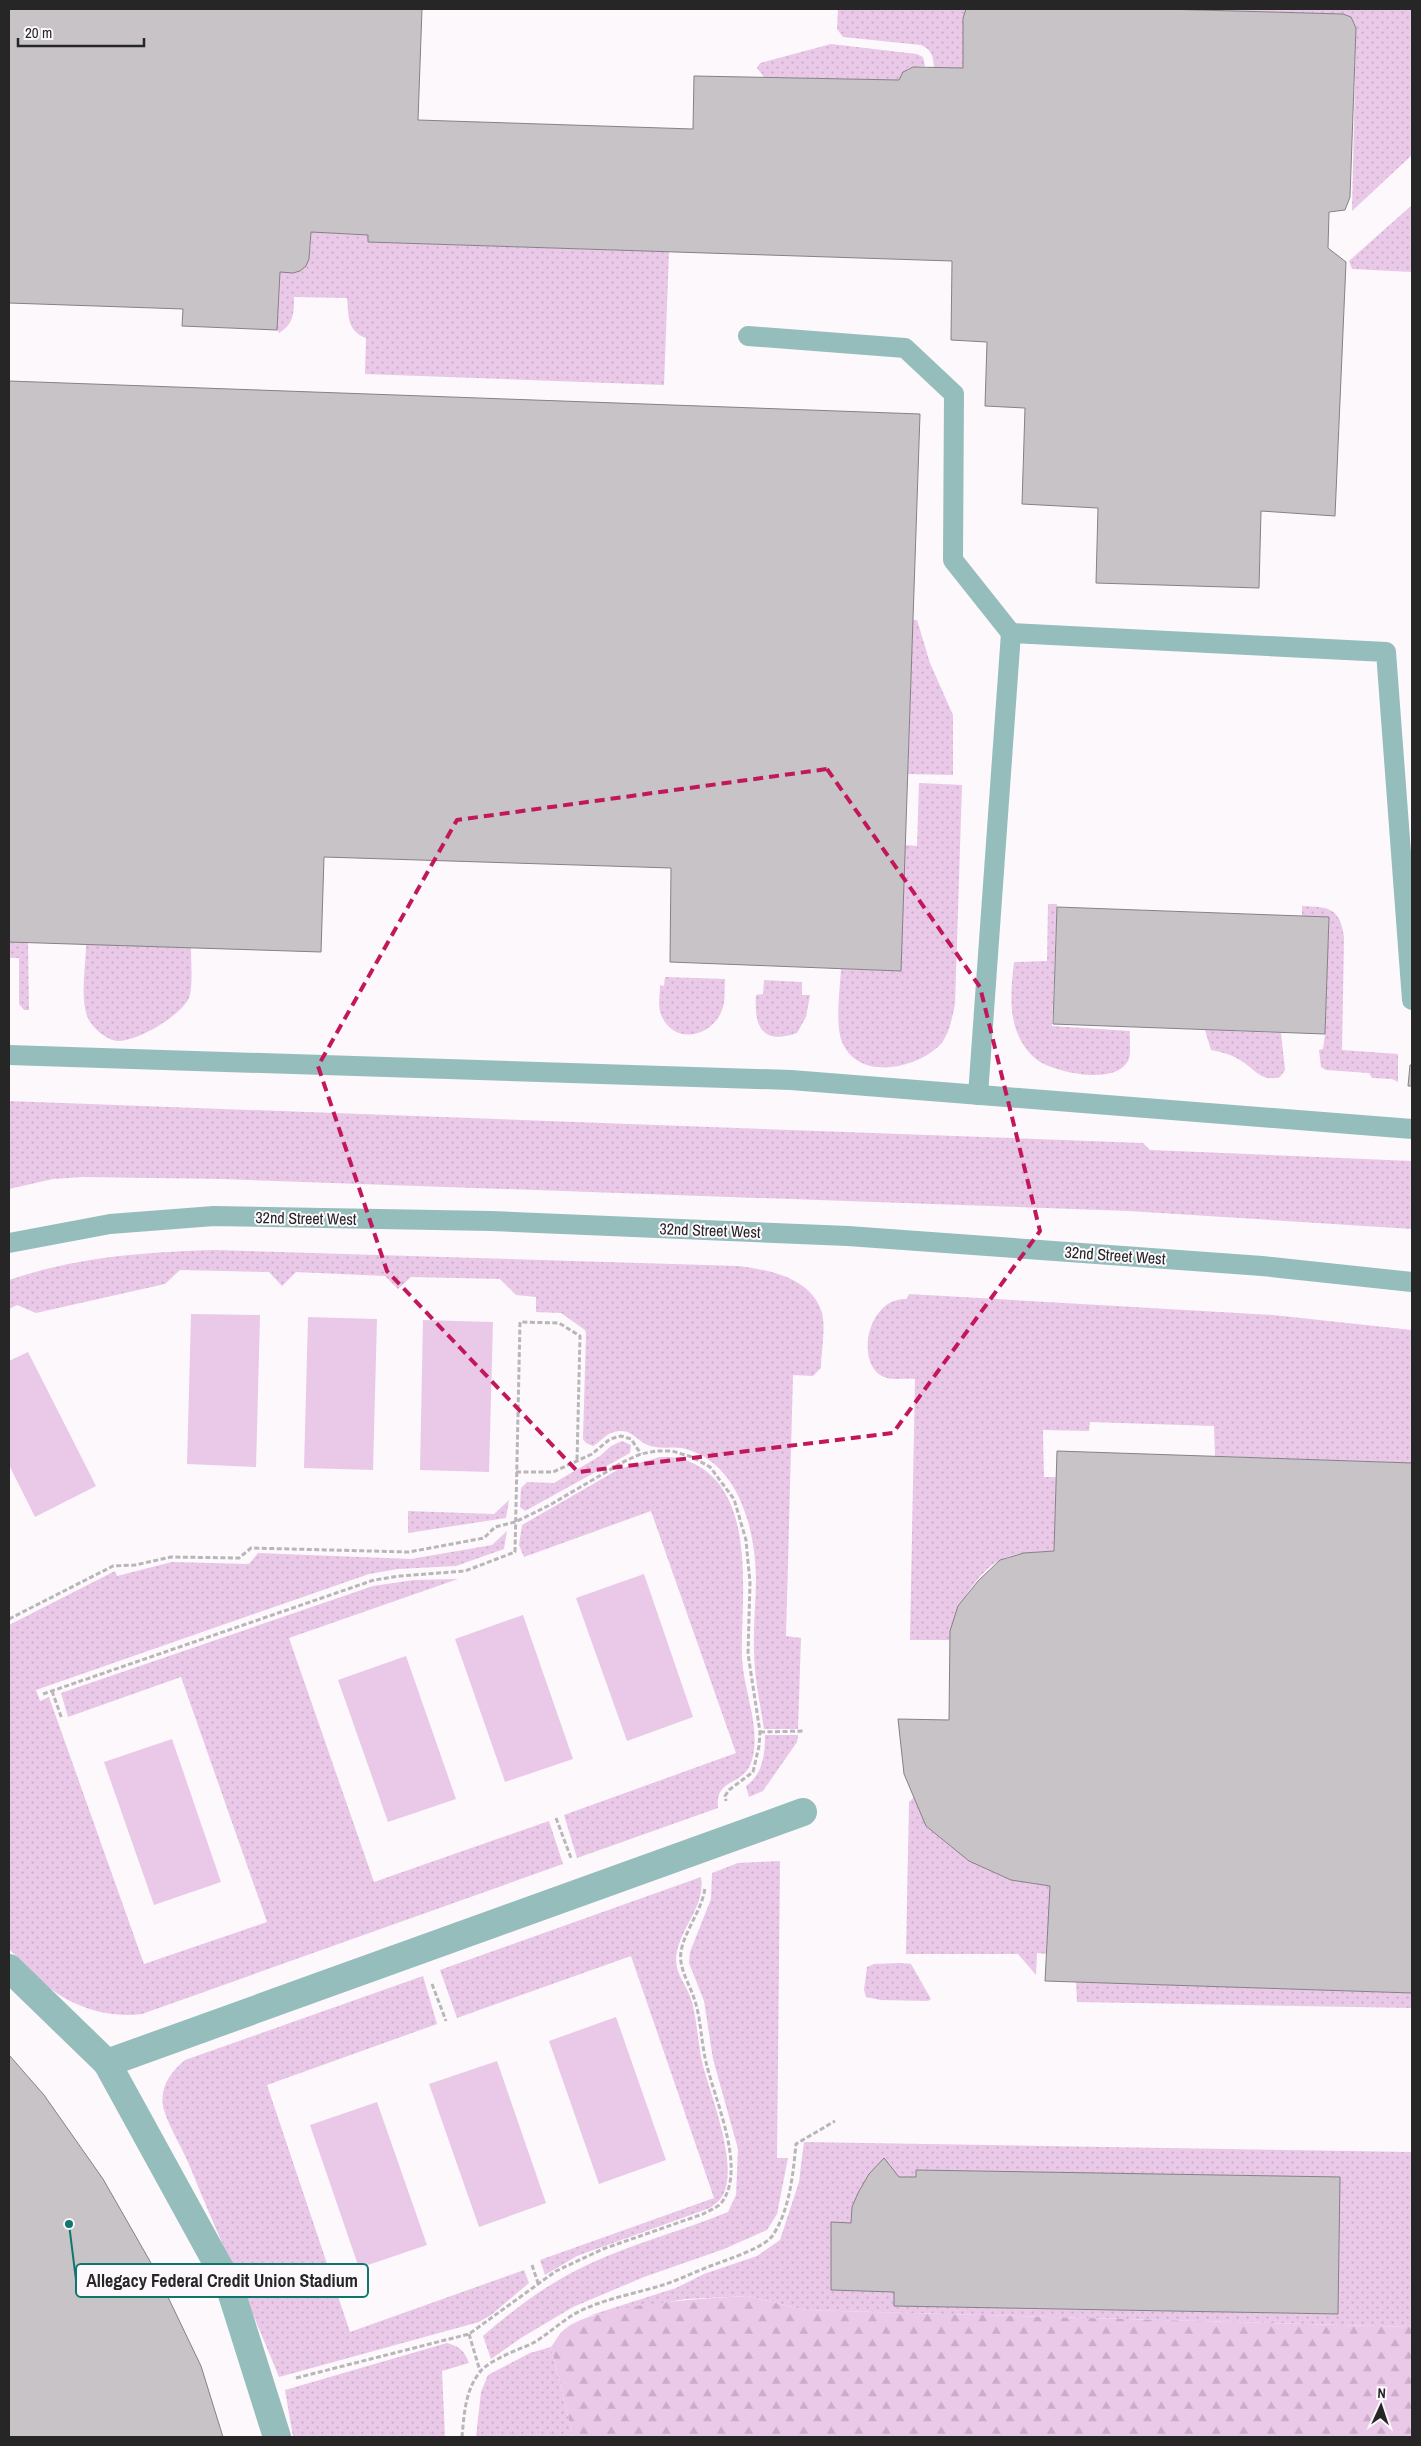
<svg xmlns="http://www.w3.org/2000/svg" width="1421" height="2446" viewBox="0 0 1421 2446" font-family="'Archivo Narrow',sans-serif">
<defs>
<pattern id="grass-dots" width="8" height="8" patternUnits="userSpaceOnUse" patternTransform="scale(1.25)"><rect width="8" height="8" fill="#eac8e8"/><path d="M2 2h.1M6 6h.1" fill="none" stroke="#c9acc7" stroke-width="1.8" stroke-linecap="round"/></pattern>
<pattern id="forest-firs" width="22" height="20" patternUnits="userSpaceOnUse" patternTransform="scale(1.25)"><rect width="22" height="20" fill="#eac8e8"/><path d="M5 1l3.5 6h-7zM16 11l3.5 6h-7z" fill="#c9acc7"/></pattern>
</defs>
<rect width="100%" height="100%" fill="#fcf8fc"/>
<!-- grass -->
<g fill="url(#grass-dots)">
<path d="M838,9h128l-3,10v49l-29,-1c-1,-11 -2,-17 -13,-22l-78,-8 -6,-8z"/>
<path d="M1162,9h250v146l-60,56 4,-183 -5,-11 -8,-3z"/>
<path d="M831,44l86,10 6,3 2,9 -17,2 -9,12 -135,-3 -7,-9 3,-5z"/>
<path d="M1412,205v67l-60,-3 -3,-8z"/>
<path d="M311,232l57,3v7l301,10 -5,133 -299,-11 1,-36c-20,-7 -17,-24 -19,-40l-53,-1c0,16 0,27 -15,36l-2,-3 3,-58c32,2 30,-14 31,-40z"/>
<path d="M913,620h4l13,43 23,52v60l-45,-1z"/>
<path d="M919,783l43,2 -7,219c-3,14 -6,33 -17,43 -26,23 -80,33 -96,-5 -7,-17 -2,-54 -1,-73l60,2 4,-126 12,1z"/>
<path d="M1048,904h9l-5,122 78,5c-1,9 2,21 -2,30 -13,24 -67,12 -86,2 -9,-5 -16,-13 -21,-22 -13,-24 -10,-52 -7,-79l33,-1z"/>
<path d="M1302,906c28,1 38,2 42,31l-2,113 56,4v28l-6,-3 -20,-1 -3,-5 -43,-3 -5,-3 -2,-17 4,-1 2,-15 4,-117 -27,-1z"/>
<path d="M9,942h19l1,68h-5l-5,-6v-46h-10z"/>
<path d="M86,944l105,4c0,12 2,40 -2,50 -9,18 -49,42 -70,43 -12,0 -28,-14 -32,-25 -7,-21 -1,-50 -1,-72z"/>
<path d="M665,977l60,2c-1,10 1,22 -3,31 -10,27 -47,35 -60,7 -5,-10 -2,-21 -2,-32l4,1z"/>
<path d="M764,980l38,2v13h8l-4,22 -9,16c-35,12 -43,-6 -41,-38l7,-1z"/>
<path d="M1205,1030l76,3 4,37 -5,7c-20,6 -26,-10 -42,-18 -8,-5 -17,-7 -27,-9z"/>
<path d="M9,1101l1134,42 7,7 262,11v68l-283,-18 -908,-32 -138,-2 -30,2 -44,10z"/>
<path d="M216,1250l522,16c32,4 74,12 84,47 4,16 -1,38 -1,55l-8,8 -20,-1 -7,261 15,2 -3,91h-34c-4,-26 -10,-53 -10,-79 -1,-24 2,-48 2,-73 -1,-48 -17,-113 -70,-128 -11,-3 -20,0 -31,-2 -19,-2 -21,-22 -44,-14 -7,3 -11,9 -18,13l-7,-3 -3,-4 3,-105 -1,-4 -24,-17 -25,-1v-15l-20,-2 -16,-16 -89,-2 -13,12 -13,-13 -89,-4 -14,14 -13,-14 -89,-2 -15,14 -129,29 -19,-8 -8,4v-29c67,-23 136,-28 207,-30z"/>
<path d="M909,1294l364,21 139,15v133l-197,-7 -1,-30 -124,-4 -1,9 -46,-1 1,47h12l-2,74c-17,1 -38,1 -54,9 -23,12 -50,54 -50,80h-40l5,-261c-9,-1 -19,1 -28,-1 -33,-8 -22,-81 20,-79z"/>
<path d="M622,1441l9,4 -1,8 -105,58 -5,-4 1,-19 6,-6 27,1 46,-27 11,-10z"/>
<path d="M660,1457c7,0 16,0 22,2 79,24 58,139 60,200 2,33 19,69 10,101 -8,28 -37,16 -34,48l-141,50 -13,-43 172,-62 -85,-242 -127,46 -5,-12 3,-20 97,-56z"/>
<path d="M509,1500l-3,18 -98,15v-22l86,3z"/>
<path d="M507,1531l-3,18 -48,17 -58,3 -29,5 -333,116 4,11 9,-4 95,267 123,-42 -86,-245 -113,40 -7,-24 312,-107 41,-6 44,-1 -169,59 85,244 175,-61 14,43 -421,150c-31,4 -65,-5 -91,-25 -15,-11 -28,-27 -42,-40v-324l106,-54 2,5 55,-14 77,2 9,-11 153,6 81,-14z"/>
<path d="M765,1735h33l-1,7 -34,49 -14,6 -3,-11c17,-12 19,-32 19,-51z"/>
<path d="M914,1797l12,29 43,35 42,19 39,6 -3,68 -10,-1 -1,22 -18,-21h-112l3,-152z"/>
<path d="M780,1861l-3,297h11l-11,56 -10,16 -43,19 -80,28 -71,30 -52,31 -30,21 -8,-23c32,-28 67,-54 106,-72 45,-21 93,-33 139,-52l8,-17 2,-46 -25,-90 -9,-58 -15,-38 1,-11 21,-53 1,-26 26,-10z"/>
<path d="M701,1877c5,31 -24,53 -25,83 0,15 12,27 16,42 5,20 6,40 10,60 8,32 37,102 21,133 -3,6 -8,9 -13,13l-133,48 -32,19 -5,-15 174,-62 -83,-242 -174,62 -17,-48z"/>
<path d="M901,1963l10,1 20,35 -3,2 -47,-1 -15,-3 -2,-7 3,-23 7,-3z"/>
<path d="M423,1976l14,48 -170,61 83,247 174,-62 5,13 -38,32 -12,7 -200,55c-29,-72 -62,-143 -91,-215 -7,-16 -22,-41 -25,-56 -3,-20 8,-34 22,-46z"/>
<path d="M1076,1982l336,11v15l-335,-6z"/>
<path d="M804,2142l608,10v175l-607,-17 -57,-14 -62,3 -98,17 88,-28 28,-14 53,-18 23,-16 19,-58z"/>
<path d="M447,2343c13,4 17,7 22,20l-27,8 3,66h-152l-8,-47z"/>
<path d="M551,2347l22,90h-97l5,-45 7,-17 42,-22z"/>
</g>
<!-- forest -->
<path fill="url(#forest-firs)" d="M748,2296l57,14 607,17v110h-839l-22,-90c4,-5 8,-14 14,-18 30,-25 143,-31 183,-33z"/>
<!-- pitch -->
<g fill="#eac8e8">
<path d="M191,1314l69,1 -4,152 -69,-3z"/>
<path d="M308,1317l69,2 -4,151 -69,-2z"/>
<path d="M423,1320l70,2 -4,150 -69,-2z"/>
<path d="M28,1352l68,134 -61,31 -26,-52v-104z"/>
<path d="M644,1574l49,143 -66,24 -51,-143z"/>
<path d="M523,1615l50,144 -68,23 -50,-143z"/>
<path d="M406,1656l50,143 -68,23 -50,-142z"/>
<path d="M172,1739l49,143 -67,23 -50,-143z"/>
<path d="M616,2017l50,143 -67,24 -50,-143z"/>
<path d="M497,2061l49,142 -67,24 -50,-143z"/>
<path d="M377,2102l50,143 -68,23 -49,-143z"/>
</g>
<!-- building -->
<g fill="#c7c3c6" stroke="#858185">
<path d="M9,9h413l-4,111 275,9 1,-53 205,4 4,-8 10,-5 50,1v-50l3,-9h196l181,5 8,3 5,11 -6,169 -5,13 -16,2 -1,36 18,14 -11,254 -74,-5 -2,77 -163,-5 2,-75 -76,-4 3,-96 -40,-2 2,-64 -36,-2 1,-79 -584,-19v-7l-57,-3 -2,27 -3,7 -6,5 -7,2 -13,-1 -3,58 -95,-4 1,-17 -174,-6z"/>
<path d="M9,381l911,33 -19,557 -231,-9 1,-94 -347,-11 -3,95 -312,-10z"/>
<path d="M1057,907l272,10 -4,117 -272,-10z"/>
<path d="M1410,1065h2v21h-4z"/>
<path d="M1057,1451l355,12v530l-367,-12 5,-95 -39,-6 -42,-19 -43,-35 -22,-52 -6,-55 51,1 1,-89 8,-25 20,-25 22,-21 24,-7 30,-2z"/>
<path d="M9,2055l35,40 59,84 52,91 46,96 22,71h-214z"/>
<path d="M884,2158l15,19h17v-7l424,7 -2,137 -444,-8v-14l-63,-2v-68l20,1 1,-16 6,-14 11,-19z"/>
</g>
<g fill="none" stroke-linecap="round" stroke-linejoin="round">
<!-- path -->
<g stroke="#b9b6b9" stroke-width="3" stroke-dasharray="5 2.5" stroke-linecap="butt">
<path d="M516,1472h37l39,-18 18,-15 11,-3 10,3 10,15"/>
<path d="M9,1619l104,-53 22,-1 36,-8 68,1 12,-10 158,4 75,-14 11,-11 20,-5 33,-16 77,-45 16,-7 15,-3h16l20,6 18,10 24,32 12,41 2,22 2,20 -2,72 12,78 -1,14 -6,26 -24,18 -4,6 1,5"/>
<path d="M52,1691l10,28"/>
<path d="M43,1694l331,-114 26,-4 65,-5 50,-19 5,-230 39,1 21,13 -3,126"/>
<path d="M760,1732l45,-1"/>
<path d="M556,1818l15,40"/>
<path d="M432,1984l14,37"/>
<path d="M532,2265l6,18"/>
<path d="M469,2334l11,37"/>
<path d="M296,2378l173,-44 87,-63 47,-22 100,-35c7,-4 17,-7 21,-15 21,-35 -10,-101 -18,-137 -5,-21 -5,-44 -12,-64 -4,-12 -11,-23 -13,-36 -4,-23 22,-50 24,-75"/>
<path d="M462,2437c2,-21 3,-47 18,-65 9,-12 38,-22 53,-29 16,-9 29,-23 47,-32 27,-13 58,-18 86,-27 17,-6 33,-14 50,-20 15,-6 48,-16 57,-29 17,-26 20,-61 23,-91l39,-23"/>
</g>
<!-- service -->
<g stroke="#95bdbb" stroke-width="20">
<path d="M748,336l157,12 49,46 -1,166 58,73"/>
<path d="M9,1055l782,25 621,49"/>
<path d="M978,1095l33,-462 375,19 26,348"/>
<path d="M9,1243l101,-19 104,-8 277,5 357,15 414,30 150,16"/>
</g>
<!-- pedestrian -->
<g stroke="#95bdbb" stroke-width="28">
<path d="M9,1968l98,95 696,-251"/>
<path d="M107,2063l122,222 48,152"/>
</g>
</g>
<!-- marked area -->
<path fill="none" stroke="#c2185b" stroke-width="4" stroke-dasharray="10 6" stroke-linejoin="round" d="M827,769l153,218 60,244 -147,202 -315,39 -191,-201 -69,-205 139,-246z"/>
<g text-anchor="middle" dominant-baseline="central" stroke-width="4" stroke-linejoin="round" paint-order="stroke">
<!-- street labels -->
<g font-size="16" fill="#272627" stroke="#fcf8fc">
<text transform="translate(306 1218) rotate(1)">32nd Street West</text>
<text transform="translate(710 1230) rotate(2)">32nd Street West</text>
<text transform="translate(1115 1255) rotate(4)">32nd Street West</text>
</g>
</g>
<!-- callouts -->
<path fill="none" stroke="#0f766e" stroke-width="2" d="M69 2224L76 2280"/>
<circle fill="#0f766e" stroke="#fcf8fc" stroke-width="2" cx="69" cy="2224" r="5"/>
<rect fill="#fcf8fc" stroke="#0f766e" stroke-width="2" x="76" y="2264" width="292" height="33" rx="5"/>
<g font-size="18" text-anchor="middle" font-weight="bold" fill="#272627">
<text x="222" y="2287">Allegacy Federal Credit Union Stadium</text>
</g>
<!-- border -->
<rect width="1421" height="2446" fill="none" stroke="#272627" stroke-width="20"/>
<!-- north arrow -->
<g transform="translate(1381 2406) rotate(3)" stroke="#fcf8fc" stroke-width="4" paint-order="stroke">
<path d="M0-4L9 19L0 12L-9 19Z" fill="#272627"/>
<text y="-8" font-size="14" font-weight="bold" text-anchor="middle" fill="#272627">N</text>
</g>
<!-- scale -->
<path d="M18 38v8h126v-8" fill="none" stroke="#272627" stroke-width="2.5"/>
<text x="25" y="38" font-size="15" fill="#272627" stroke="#fcf8fc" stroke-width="4" paint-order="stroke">20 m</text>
</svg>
